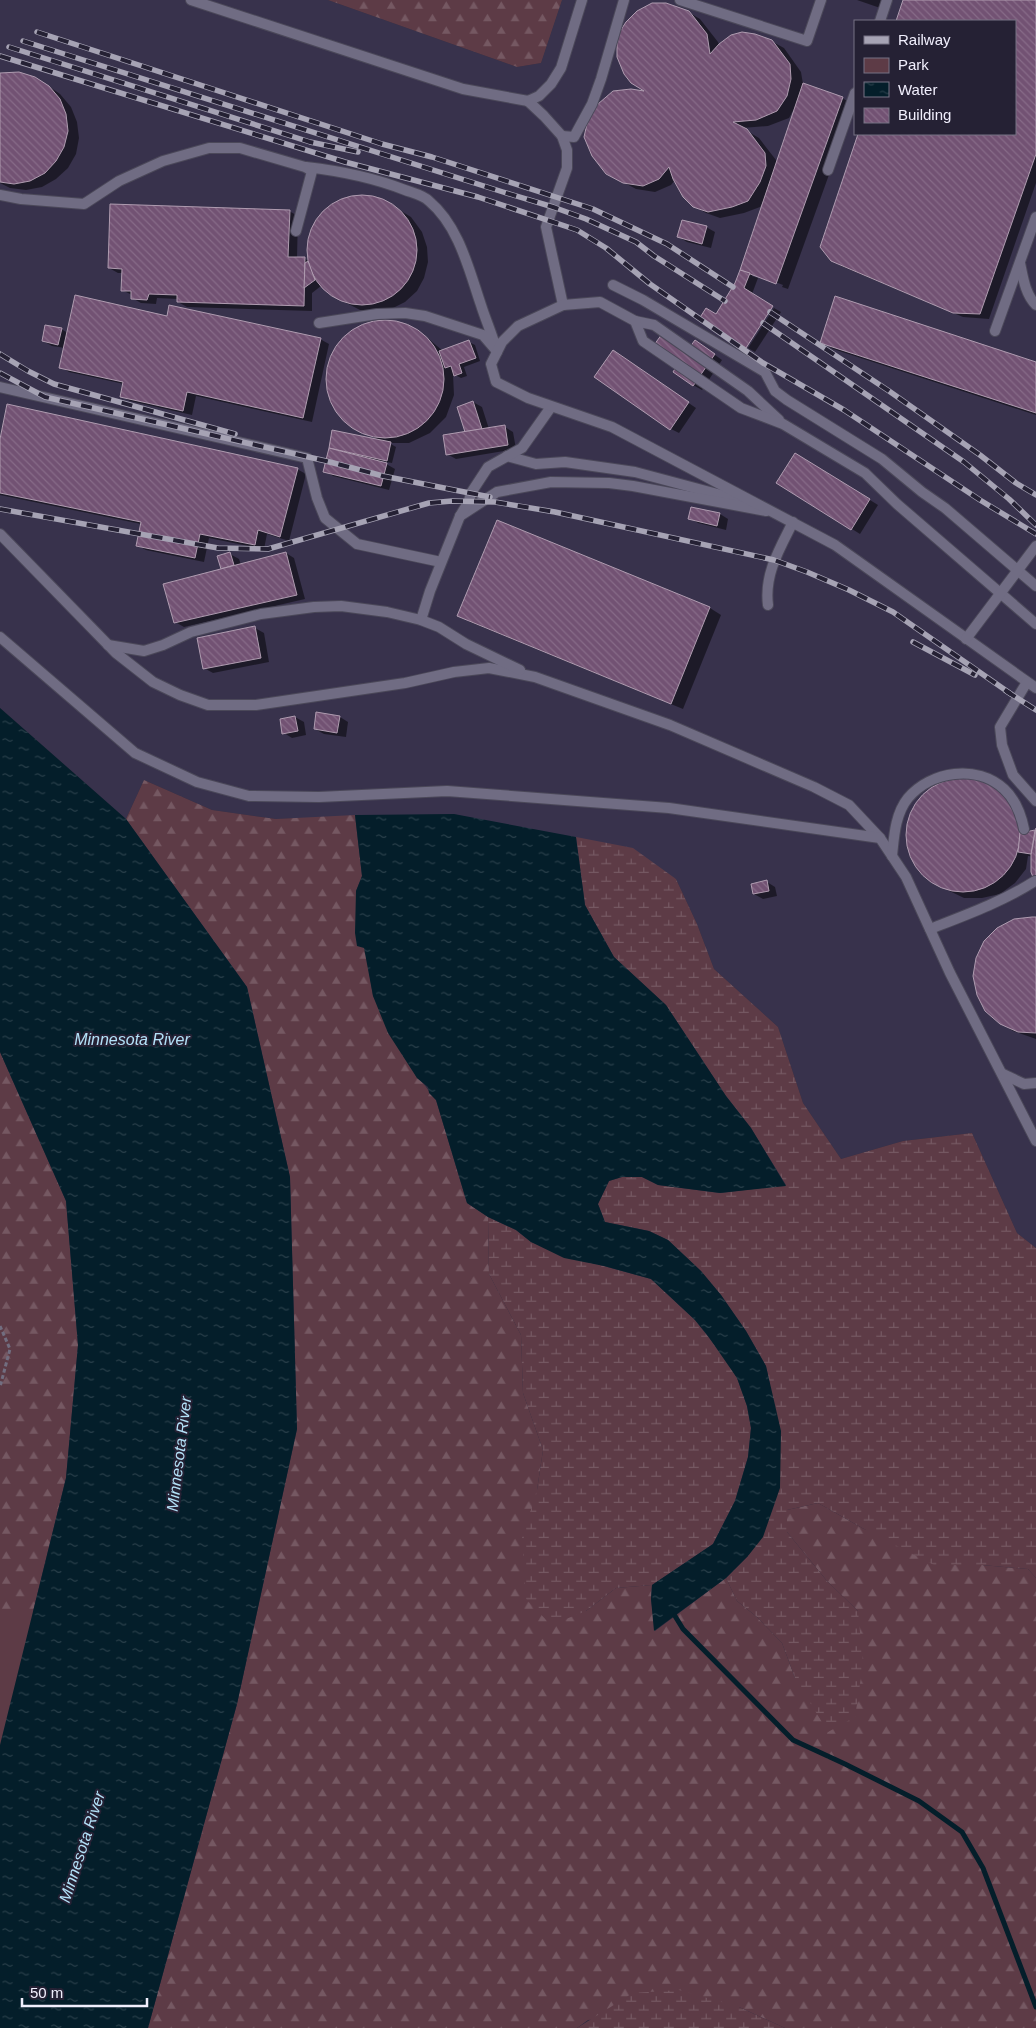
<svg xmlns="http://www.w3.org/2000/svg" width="1036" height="2028" viewBox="0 0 1036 2028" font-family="Helvetica,sans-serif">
<defs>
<pattern id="forest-firs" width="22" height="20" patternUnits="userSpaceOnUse" patternTransform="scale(1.25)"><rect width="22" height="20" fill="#5d3b46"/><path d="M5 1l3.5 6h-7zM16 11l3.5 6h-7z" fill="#755862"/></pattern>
<pattern id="wetland-marsh" width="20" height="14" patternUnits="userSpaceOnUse" patternTransform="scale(1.25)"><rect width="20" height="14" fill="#5d3b46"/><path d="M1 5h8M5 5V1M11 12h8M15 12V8" fill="none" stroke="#755862"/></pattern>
<pattern id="water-ripples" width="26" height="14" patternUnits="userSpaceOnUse" patternTransform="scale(1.25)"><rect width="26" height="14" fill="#041e2a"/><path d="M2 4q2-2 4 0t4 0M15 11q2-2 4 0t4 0" fill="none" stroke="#293f4a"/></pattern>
<pattern id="building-back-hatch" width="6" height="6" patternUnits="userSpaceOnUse" patternTransform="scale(1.25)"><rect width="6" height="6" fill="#725273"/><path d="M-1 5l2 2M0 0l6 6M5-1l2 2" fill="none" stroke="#876b88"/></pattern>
</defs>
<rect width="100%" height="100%" fill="#2f2b3f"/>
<!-- built -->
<path fill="#38324c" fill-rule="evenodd" d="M0,0h328l189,67 24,-4 21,-63h474v1248l-19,-15 -45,-100 -69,8 -62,18 -38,-56 -25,-76 -64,-58 -17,-45 -21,-45 -222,-65 -178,5 -64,-9 -68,-30 -18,39 -126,-111zM855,21h160v113h-160z"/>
<!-- forest -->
<g fill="url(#forest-firs)">
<path d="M328,0h234l-21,63 -24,4z"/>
<path d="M144,780l68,30 64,9 79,-4 7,61 -6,15 17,105 44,82c10,8 11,13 19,22l31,103 21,14 1,57 32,61 2,58 20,57 -6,40 49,121 30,-23 36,-3 -1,14 4,32 71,-53 11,23 20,16 25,26 13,35 63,-67 -31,-30 -40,-49v-22l31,-7 46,26 118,36 46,4 8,9v450h-251l-46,-21 -151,13 -11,8h-429l89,-324 60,-275 -7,-252 -43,-190 -121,-168z"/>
<path d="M0,1052l66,149 12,144 -12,133 -66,267z"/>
</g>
<!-- wetland -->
<g fill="url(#wetland-marsh)">
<path d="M576,837l57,11 43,31 21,45 17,45 64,58 25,76 38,56 62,-18 69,-8 45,100 19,15v330l-8,-9 -46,-4h-48l-70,-36 -46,-26 -31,7v22l40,49 31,30 5,53 -8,53 -27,15 -33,-54 -13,-35 -25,-26 -20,-16 -11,-23 22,-22 22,-171 -4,-19 -20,-35 -25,-36 -20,-24 -33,-31 -19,-9 -44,-9 -7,-18 11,-23 13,-4h20l16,8 62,8 66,-8 -35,-57 -25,-32 -60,-91 -52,-48 -29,-52z"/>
<path d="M488,1217l28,13 15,12 54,19 66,18 44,41 29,37 13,21 10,28 4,22 -3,29 -13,44 -22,43 -61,41 -36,3 -30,23 -35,14 -25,-26 -4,-61 15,-48 6,-40 -20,-57 -2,-58 -32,-61z"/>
<path d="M679,1990l60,17 46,21h-208l56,-35z"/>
</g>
<!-- park -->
<path fill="#5d3b46" d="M0,1612h68l-68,243z"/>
<!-- water -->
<g fill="url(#water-ripples)">
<path d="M0,708l126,111 121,168 43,190 7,252 -60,275 -89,324h-148v-283l66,-267 12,-133 -12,-144 -66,-149z"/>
<path d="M454,814l122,23 9,68 29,52 52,48 60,91 25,32 35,58 -66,7 -62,-8 -16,-8h-20l-13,4 -11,23 7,18 44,9 19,9 33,31 20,24 25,36 20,35 15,65 -1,57 -17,49 -15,19 -22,22 -72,53 -3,-32 1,-14 61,-41 22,-43 13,-44 3,-29 -4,-22 -10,-28 -29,-42 -13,-16 -44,-41 -47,-13 -40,-8 -33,-16 -15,-12 -28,-13 -21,-14 -31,-103 -7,-7 -1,-6 -11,-9 -29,-45 -15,-37 -9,-48 -7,-2 -2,-13 1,-42 6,-15 -7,-61z"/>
</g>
<!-- shadow -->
<g fill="#0007" fill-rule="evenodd">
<path d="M857,0h32l-3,10z"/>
<path d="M904,0h132v183l-47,136 -26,-2 -122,-51 -9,-6 -10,-13 37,-113h156v-113h-118z"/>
<path d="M688,12l12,7 18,23 1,3 52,-4 13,7 17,24 2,12 39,14 12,7 -66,184 -6,-2 1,-2 -31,-12v3l6,2 -6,16 -35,22 19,-32 27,-82 -3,5 -16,6 -24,5 -14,-5 -12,-7 -19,-26 -4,5 -16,7 -19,-3 -17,-9 31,-87zM795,107l-18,59 -1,-6 -17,-22 -17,-10 26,-2 21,-8z"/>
<path d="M0,74l47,11 13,9 11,13 6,15 2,16 -3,16 -8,14 -12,11 -14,8 -16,3 -16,-2 -10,-5z"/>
<path d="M365,196l18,4 28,17 11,15 5,15 1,15 -4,16 -7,13 -12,11 -14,7 -15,3 -16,-2 -27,-14 -12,-10 -9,7v18l-125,-4 -9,-5v-3l-21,-1 -1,6 -15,-1 -9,-5v-3l-10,-5 1,-17h-5l-9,-5 180,-57 9,5 -1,42 8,1 6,3 -3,-9 2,-18 8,-16 13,-13 16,-8z"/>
<path d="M706,227l9,5 -4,16 -24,-6 -8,-5z"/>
<path d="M774,308l7,4 -26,40 -7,-4z"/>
<path d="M168,317l152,22 9,5 -17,78 -116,-26 -4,19 -62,-14 -9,-5 3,-12 -55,-12 -8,-5 4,-19 -13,-2 -9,-5 18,-12 7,4z"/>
<path d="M379,322l23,2 11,4 12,8 18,15 26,-9 6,3 5,16 -16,6 3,9 -6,2 -8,-4 1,21 -8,22 -16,16 -21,10h-20l7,4 -4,16 -11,-2 14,8 -6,21 -56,-14 -8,-5 6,-23 48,-8 -27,-14 -16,-17 -8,-21 1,-24 10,-20 18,-16z"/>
<path d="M822,342l214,21v52l-203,-66z"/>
<path d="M704,347l18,13 -20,30 -9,-5 -5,-33z"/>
<path d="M621,357l75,51 -17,25 -8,-4z"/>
<path d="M473,402l9,5 7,22 16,-2 8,5 3,17 -60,10 -9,-5 20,-21z"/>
<path d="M0,445l297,24 9,5 -17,67 -22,-7 -3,15 -55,-11 -5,24 -58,-12 -9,-5 4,-21 -141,-29z"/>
<path d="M804,459l74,46 -18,29 -8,-5z"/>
<path d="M720,514l8,5 -2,11 -28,-7 -8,-5z"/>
<path d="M497,521l213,87 11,7 -38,94 -213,-87 -11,-7z"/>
<path d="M286,553l8,5 11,41 -121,28 -9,-5 48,-52 -4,-13 11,-3 9,5 2,6z"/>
<path d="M255,628l9,5 5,29 -56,11 -9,-5z"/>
<path d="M295,717l9,5 2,13 -14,3 -8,-5z"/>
<path d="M340,717l8,5 -2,15 -22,-3 -9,-5z"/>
<path d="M969,779l18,5 29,18 10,14 4,16 6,-2 -2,27 -6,-1 -2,13 -11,14 -15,11 -18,4h-18l-29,-14 -14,-12 -10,-16 -4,-19 3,-19 8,-17 14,-13 18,-8z"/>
<path d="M767,882l8,5 2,9 -14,3 -9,-5z"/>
<path d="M1036,919v120l-23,-8 -12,-8z"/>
</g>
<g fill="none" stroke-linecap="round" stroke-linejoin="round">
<!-- stream -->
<path stroke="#041e2a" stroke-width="5" d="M675,1616l8,13 110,111 52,24 74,37 43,31 21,36 53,139"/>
</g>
<!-- building -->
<g fill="url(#building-back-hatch)" stroke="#af9cb0">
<path d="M903,0h133v154l-56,160 -27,-1 -122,-52 -11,-14 38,-113h157v-113h-119z"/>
<path d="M652,3h14l23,8 18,23 3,20 9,-10 12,-9 11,-3 13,2 17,6 18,24 1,15 -4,17 -10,15 -21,9 -23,2 14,7 18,24 1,13 -6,16 -12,19 -16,6 -24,5 -15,-5 -10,-10 -10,-18 -4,-12 -10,12 -16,7 -20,-3 -17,-9 -14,-18 -8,-19 5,-22 9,-11 15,-13 18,-2 13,2 -13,-8 -7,-9 -7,-17v-21l9,-14 11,-11z"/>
<path d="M19,72l16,5 14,9 11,13 6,15 2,17 -4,16 -8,14 -11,12 -15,8 -16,3 -14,-2v-109z"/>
<path d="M803,83l40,14 -67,187 -36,-14z"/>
<circle cx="362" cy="250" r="55"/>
<path d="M110,204l180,6 -2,47h17l-1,49 -127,-4v-7l-28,-1 -2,6 -16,-1v-8h-10l1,-22 -14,-1z"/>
<path d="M682,220l25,6 -5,18 -25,-7z"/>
<path d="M308,261l7,19 -11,8 1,-25z"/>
<path d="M740,270l10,3 -6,15 29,18 -27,42 -47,-29 7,-11 10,6 19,-31z"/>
<path d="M75,295l92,21 2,-11 152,33 -18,80 -116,-26 -4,19 -63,-14 3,-15 -64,-14z"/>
<path d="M835,296l201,66v51l-216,-70z"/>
<circle cx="385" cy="379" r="59"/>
<path d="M45,325l17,3 -4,17 -16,-4z"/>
<path d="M662,334l25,17 8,-11 20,14 -22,32 -20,-14 6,-10 -25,-17z"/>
<path d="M469,340l7,18 -17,6 3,9 -8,3 -3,-10 -6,2 -6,-17z"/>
<path d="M613,350l76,52 -19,28 -76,-53z"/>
<path d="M473,401l9,28 -17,3 -8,-25z"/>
<path d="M7,404l291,64 -18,69 -22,-7 -3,15 -55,-11 -5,24 -59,-12 5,-24 -141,-29v-54z"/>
<path d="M505,425l3,20 -62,10 -3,-20z"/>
<path d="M332,430l59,12 -4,19 -58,-13z"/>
<path d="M329,448l58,15 -6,23 -58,-14z"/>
<path d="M795,453l75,46 -19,31 -75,-47z"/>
<path d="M691,507l29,6 -3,13 -29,-7z"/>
<path d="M497,520l213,87 -39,97 -214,-88z"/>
<path d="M230,552l4,13 -13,4 -4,-13z"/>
<path d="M286,552l11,43 -123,28 -11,-39z"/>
<path d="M255,626l6,32 -58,11 -6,-31z"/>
<path d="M316,712l24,4 -3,17 -23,-4z"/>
<path d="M295,716l3,15 -16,3 -2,-15z"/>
<circle cx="963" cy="835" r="57"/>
<path d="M1036,828v57l-5,-13v-18z"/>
<path d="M1035,830l-4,24 -13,-2 2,-19z"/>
<path d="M767,880l2,11 -16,3 -2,-10z"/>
<path d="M1032,917h4v116l-18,-1 -18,-8 -15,-13 -8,-16 -4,-19 3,-18 8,-17 13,-13 17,-9z"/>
</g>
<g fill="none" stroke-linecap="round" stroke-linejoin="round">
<defs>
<g id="lane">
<path d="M191,0l272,89 65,12 11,-5 12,-12 10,-16 21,-68"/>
<path d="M680,0l127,41 14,-41"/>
<path d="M880,21l7,-21"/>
<path d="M528,101l16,15 18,20 5,14v18l-21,59 17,78"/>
<path d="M562,136l12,1 18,-33 9,-25 23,-79"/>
<path d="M306,167c35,4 66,10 99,23 8,3 18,5 24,11 30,25 40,69 52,104 5,16 12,31 16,47"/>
<path d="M828,170l27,-77"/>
<path d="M0,195l21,4 63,5 35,-23 44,-20 46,-13h31l65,19 7,4 -16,60"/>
<path d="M1020,263c3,14 5,31 16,42"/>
<path d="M613,285l30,15 122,72 10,19 12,9 95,59 40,33 23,16 91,78"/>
<path d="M635,321l19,4 94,66 31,29"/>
<path d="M319,323l58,-9 28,-1 20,3 58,19 12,14"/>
<path d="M995,331l41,-114"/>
<path d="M0,387l307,71 10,40 8,20 32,26 84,18"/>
<path d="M507,456l29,8 29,-2 70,10 105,28"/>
<path d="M460,516l37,-24 54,-10 58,1 24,3 133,25"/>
<path d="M0,534l116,119 37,29 27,13 28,10h48l149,-22 49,-11 35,-4 46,9 135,48 144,62 35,18 31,33"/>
<path d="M768,605c-4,-31 12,-57 25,-83"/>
<path d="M421,620l9,-29 30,-75 9,-15 2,-8 17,-26 34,-19 29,-41"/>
<path d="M1036,624l-139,-120 -32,-31 -82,-49 -42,-16 -98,-67 -8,-20 -35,-19 -37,3 -45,21 -16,16 -11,22 5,18 32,16 84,29 223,118 201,143"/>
<path d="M0,637l135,116 62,29 52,14 70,1 128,-6 222,17 211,30 26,39 44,96 86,168"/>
<path d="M966,639l70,-93"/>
<path d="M108,645l36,6 19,-6 28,-13 70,-18 53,-7 27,-1 46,6 34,8 18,7 27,17 54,26"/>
<path d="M1027,682l-27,45 2,18 11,30 23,26"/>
<path d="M892,856c2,-19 3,-42 16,-58 23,-27 69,-34 96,-9 12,11 17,25 20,40"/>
<path d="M930,929c36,-14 72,-27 105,-48"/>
<path d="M1003,1074l21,10 12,-1"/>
</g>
</defs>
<!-- lane casing -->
<use href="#lane" stroke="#4b4859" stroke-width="12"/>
<!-- path -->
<path stroke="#726e80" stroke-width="3" stroke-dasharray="4 2.5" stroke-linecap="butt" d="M0,1326l10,23 -10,38"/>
<!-- lane -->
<use href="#lane" stroke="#706c83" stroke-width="10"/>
<defs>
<g id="rail">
<path d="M37,32l345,112 50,13 161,52 74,35 66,43"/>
<path d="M23,41l480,151 50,15 33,12 50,23 18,14 71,45"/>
<path d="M9,47l301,95 48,10"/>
<path d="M0,56l345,106 133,35 99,33 29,18 44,36 113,79 81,47 136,90 56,34"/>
<path d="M770,312l119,79 91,64 36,28 20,12"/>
<path d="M763,323l201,139 45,37 27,26"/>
<path d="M0,354l28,17 26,13 181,50"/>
<path d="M0,373l45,24 281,64 57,15 107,21"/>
<path d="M0,509l218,39 50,1 161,-46 23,-2 43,1 60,10 219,48 33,12 42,18 44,22 118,82"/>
<path d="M913,642l62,33"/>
<path d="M1006,691l30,19"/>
</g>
</defs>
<!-- rail casing -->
<use href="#rail" stroke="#a6a3b4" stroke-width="5.5"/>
<!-- rail -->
<use href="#rail" stroke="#252134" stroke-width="4" stroke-dasharray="11" stroke-linecap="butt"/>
</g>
<g text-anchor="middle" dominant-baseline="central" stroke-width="4" stroke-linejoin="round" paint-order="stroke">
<!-- water labels -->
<g font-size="16" font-style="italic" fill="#b3e1f8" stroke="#252134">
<text x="132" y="1039">Minnesota River</text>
<text transform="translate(179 1454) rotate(-83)">Minnesota River</text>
<text transform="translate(82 1847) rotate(-72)">Minnesota River</text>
</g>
</g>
<!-- legend -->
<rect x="854" y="20" width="162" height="115" fill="#252134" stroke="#777384"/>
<rect x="864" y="36" width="25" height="8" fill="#a6a3b4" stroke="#777384"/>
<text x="898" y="45" font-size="15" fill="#f1effd">Railway</text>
<rect x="864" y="58" width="25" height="15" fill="#5d3b46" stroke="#777384"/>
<text x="898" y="70" font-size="15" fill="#f1effd">Park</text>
<rect x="864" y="82" width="25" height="15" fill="url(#water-ripples)" stroke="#777384"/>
<text x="898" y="95" font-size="15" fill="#f1effd">Water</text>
<rect x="864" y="108" width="25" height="15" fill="url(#building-back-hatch)" stroke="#777384"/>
<text x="898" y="120" font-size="15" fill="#f1effd">Building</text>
<!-- scale -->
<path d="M22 1998v8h125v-8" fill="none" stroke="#f1effd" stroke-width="2.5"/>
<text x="30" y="1998" font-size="15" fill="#f1effd" stroke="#252134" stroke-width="4" paint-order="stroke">50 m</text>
</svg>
